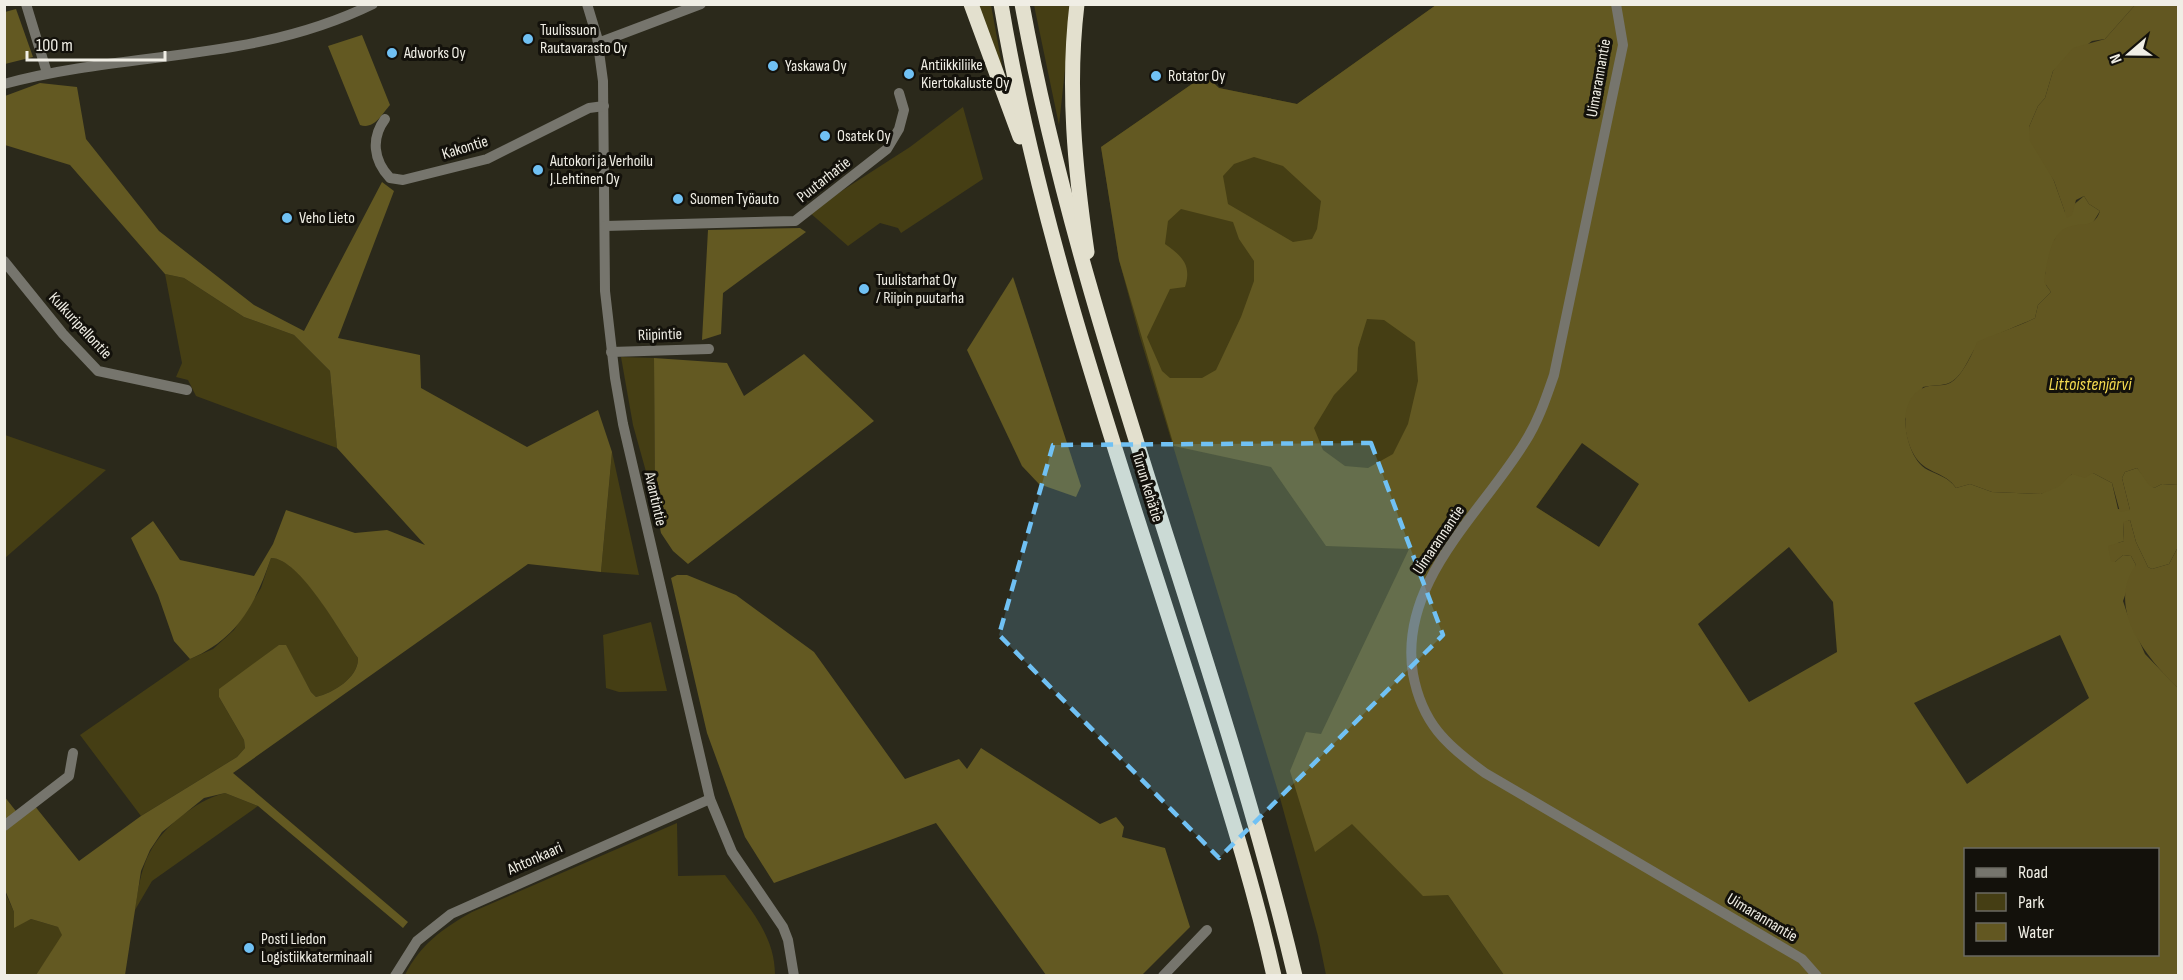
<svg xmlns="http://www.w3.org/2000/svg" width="2183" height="980" viewBox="0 0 2183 980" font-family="'Sofia Sans Condensed',sans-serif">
<rect width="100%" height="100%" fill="#2b291b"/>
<!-- green -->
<g fill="#453e14">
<path d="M975,5h16l12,66z"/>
<path d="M1034,5h38l-13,120z"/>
<path d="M1436,5l122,472 -22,30 63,40 41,-63 83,72 -275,339 56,80h-178l-8,-39 -38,-138 -141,-464 -20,-74 -18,-113 104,-72 14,13 78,16z"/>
<path d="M963,107l20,72 -82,54 -3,-5 -18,-5 -32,23 -39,-34 101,-65z"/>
<path d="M165,274l19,4 60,39 50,18 36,36 7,77 -141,-52 -8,-16 -12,-3 6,-14z"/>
<path d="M621,357l33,1 1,146 -22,-79z"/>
<path d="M5,435l101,35 -101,88 -1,-123z"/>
<path d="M612,452l27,123 -38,-3z"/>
<path d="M271,558c30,0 70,76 87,100 1,19 -24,35 -42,39l-5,-5 -26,-47 -66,52 25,43 1,8 -8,9 -96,59 -61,-81 110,-76 23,-10 21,-19 27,-42z"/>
<path d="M651,622l16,69 -48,1 -13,-4 -3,-53z"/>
<path d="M225,793l33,13 -106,75 -17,29c6,-42 11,-65 45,-93 16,-12 26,-19 45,-24z"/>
<path d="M677,823l1,53 47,-1c23,32 50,59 50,100h-370c15,-30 38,-47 67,-63z"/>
<path d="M4,890l10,22v15l17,-8 27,8 5,8 -27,40h-31z"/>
</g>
<!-- forest -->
<g fill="#635922" fill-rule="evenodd">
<path d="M1436,5h699l-30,34 -13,2 -39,30 -8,27 -7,8 -9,21 25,54 11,31 19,-16 5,8 11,7 -8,13 -20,3 -17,12 -10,36 1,10 5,7 -13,13 -3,13c-14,7 -52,20 -61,32 -6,10 -14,31 -28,34 -7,2 -15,1 -23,3l-18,32c1,17 6,42 23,51 12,6 20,7 28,18l14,-4 22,8 49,2 31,-20 21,-1 19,10 6,26 12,1 -8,-32 3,-6 12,-4 17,20 8,-4 16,1v62l-9,17 -17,5 -4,-2 -12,-25 -6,-22 -7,3 1,18 -6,2 -3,19 8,-7 8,1 5,9 -13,36 4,12 18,41 33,34v287h-674l-56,-80 -25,1 -71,-72 -37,28 -25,-81 16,-39 15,2 88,-185 -83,-3 -55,-79 -97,-21 -55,-186 -18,-113 104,-72 14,13 78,16zM1254,157l29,9 38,35 -4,28 -5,10 -19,3 -65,-38 -5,-28 11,-12zM1181,209l52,13 6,17 15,22v20l-13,36 -25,53 -14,8h-32l-8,-7 -15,-34 23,-48 15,-2c7,-22 -3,-31 -20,-43l3,-23zM1367,319l17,1 31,22 3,39 -10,43 -15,30 -25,14 -23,-2 -22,-16 -9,-22 20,-33 23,-24 1,-23zM1582,443l57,41 -40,63 -63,-40zM1789,547l44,55 4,50 -88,50 -51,-78zM2060,635l29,63 -122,86 -53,-81zM1966,850h192v104h-192z"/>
<path d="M16,9l17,48 -28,7v-52z"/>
<path d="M362,35l28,70c-8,9 -16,25 -30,20l-32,-79z"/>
<path d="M40,83l37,4 9,52 73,92 95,74 50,26 78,-149 12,9 -56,147 82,17 1,33 106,59 71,-37 14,42 -11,120 -73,-8 -295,209 175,149 -5,6 -145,-122 -33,-13 -21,5 -42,34 -12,18 -9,21 -16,104h-89l26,-40 -4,-8 -27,-8 -17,9v-16l-9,-22 -1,-94 15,19 15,-10 45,56 62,-45 96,-59 8,-9 -1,-8 -25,-43v-8l60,-44h7l25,47 5,5c18,-4 43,-20 42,-39 -17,-24 -58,-100 -87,-100 -16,47 -34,81 -81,101l-16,-18 -16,-46 -27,-57 22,-17 27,39 74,16 19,-32 13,-34 69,23 32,-3 38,15 -88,-97 -7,-77 -36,-36 -50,-18 -60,-39 -19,-4 -95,-109 -65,-20v-49z"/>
<path d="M800,228l6,4 -83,61 -2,41 -19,6 6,-110z"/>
<path d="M1013,277l68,209 -5,11 -37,-13 -17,-18 -55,-116z"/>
<path d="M804,354l70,67 -186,143 -15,-13 -12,-18 -6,-29 -1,-146 73,5 17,33z"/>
<path d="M677,575h10l49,20 78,57 91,127 54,-20 8,10 14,-21 119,76 16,-7 8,10 -2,10 43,11 25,79 -48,48h-96l-110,-152 -162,60 -29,-46 -38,-104 -36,-155z"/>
</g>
<!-- water -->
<g fill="#625721">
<path d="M2135,5h43v480l-16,-1 -8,4 -5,-3 -12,-17 -12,4 -3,6 8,32 -10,2 -8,-29 -19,-10 -8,5 -13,-4 -14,13 -17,7 -49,-2 -22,-8 -14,4c-10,-16 -29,-14 -40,-30 -13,-19 -18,-58 7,-70 8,-4 19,-1 27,-5 11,-5 23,-30 27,-41 20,-9 38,-14 58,-24l3,-13 13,-13 -7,-10c2,-14 6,-46 20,-53 16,-9 29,2 36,-18l-11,-7 -5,-8 -8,4 -4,15 -5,3 -13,-37 -24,-40 -1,-14 9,-21 7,-8 8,-27 20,-23 32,-9z"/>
<path d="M2130,520l6,22 12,25 4,2 17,-5 9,-17v141c-31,-30 -73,-80 -42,-123l-5,-9 -8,-1 -8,7 -4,-1 -3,-15 16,-5 -1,-19z"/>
</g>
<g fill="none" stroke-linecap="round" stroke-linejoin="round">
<!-- minor -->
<g stroke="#76756d" stroke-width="10">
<path d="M26,4l21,69"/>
<path d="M587,4l10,33 6,44 2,210 10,87 8,46 87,375 22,53 51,75 5,13 6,36"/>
<path d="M1616,4l7,41 -69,330c-8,23 -16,47 -29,67 -44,72 -127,140 -112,232 9,49 33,71 72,99l317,186 15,17"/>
<path d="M598,43l103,-39"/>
<path d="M4,84c126,-34 249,-21 369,-80"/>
<path d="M385,119c-14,19 -12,41 5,59l13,2 84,-21 102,-51 15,-2"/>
<path d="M605,226l190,-5 92,-72 12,-20 5,-19 -5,-17"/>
<path d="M4,261l59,73 35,37 89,19"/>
<path d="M611,352l98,-3"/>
<path d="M4,826l65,-50 4,-23"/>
<path d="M395,976l22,-35 34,-27 259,-115"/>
<path d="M1163,976l44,-46"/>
</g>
<!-- highway -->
<g stroke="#e3e0ce" stroke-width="15">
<path d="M971,4l49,133"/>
<path d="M1001,4c41,242 125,475 198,708 27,87 55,174 75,264"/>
<path d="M1022,4c61,332 195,644 273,972"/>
<path d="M1077,4c-10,83 -2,166 10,248"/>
</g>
</g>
<!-- marked area -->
<path fill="#70c1f4" fill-opacity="0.2" stroke="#70c1f4" stroke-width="4.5" stroke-dasharray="12 8" stroke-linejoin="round" d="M1371,443l72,192 -224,223 -220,-223 54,-190z"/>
<!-- markers -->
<g fill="#70c1f4" stroke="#13110b" stroke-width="2">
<circle cx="528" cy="39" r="6"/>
<circle cx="392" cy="53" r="6"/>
<circle cx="773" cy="66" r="6"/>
<circle cx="909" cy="74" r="6"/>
<circle cx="1156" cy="76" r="6"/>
<circle cx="825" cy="136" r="6"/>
<circle cx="538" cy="170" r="6"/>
<circle cx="678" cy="199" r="6"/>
<circle cx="287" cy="218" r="6"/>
<circle cx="864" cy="289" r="6"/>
<circle cx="249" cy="948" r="6"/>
</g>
<g text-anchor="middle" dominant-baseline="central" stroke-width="6" stroke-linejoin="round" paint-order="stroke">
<!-- poi labels -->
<g font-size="16" fill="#f0eee5" stroke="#13110b" text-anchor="start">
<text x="540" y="30">Tuulissuon<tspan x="540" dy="18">Rautavarasto Oy</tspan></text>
<text x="404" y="53">Adworks Oy</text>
<text x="921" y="65">Antiikkiliike<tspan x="921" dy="18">Kiertokaluste Oy</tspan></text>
<text x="785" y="66">Yaskawa Oy</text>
<text x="1168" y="76">Rotator Oy</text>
<text x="837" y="136">Osatek Oy</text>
<text x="550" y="161">Autokori ja Verhoilu<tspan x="550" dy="18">J.Lehtinen Oy</tspan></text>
<text x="690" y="199">Suomen Työauto</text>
<text x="299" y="218">Veho Lieto</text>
<text x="876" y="280">Tuulistarhat Oy<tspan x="876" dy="18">/ Riipin puutarha</tspan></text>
<text x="261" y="939">Posti Liedon<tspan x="261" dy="18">Logistiikkaterminaali</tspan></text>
</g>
<!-- street labels -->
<g font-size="16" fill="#f0eee5" stroke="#13110b">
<text transform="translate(1599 78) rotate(-80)">Uimarannantie</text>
<text transform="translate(465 148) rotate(-17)">Kakontie</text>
<text transform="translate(824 180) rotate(-38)">Puutarhatie</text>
<text transform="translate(80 326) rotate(47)">Kulkuripellontie</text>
<text transform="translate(660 335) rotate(-2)">Riipintie</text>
<text transform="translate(1147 487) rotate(73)">Turun kehätie</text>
<text transform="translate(655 499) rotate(77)">Avantintie</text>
<text transform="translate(1439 540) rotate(-56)">Uimarannantie</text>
<text transform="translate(535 859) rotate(-24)">Ahtonkaari</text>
<text transform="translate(1762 918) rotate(31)">Uimarannantie</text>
</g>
<!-- water labels -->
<g font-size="18" font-style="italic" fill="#f3d94f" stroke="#13110b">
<text x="2090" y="384">Littoistenjärvi</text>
</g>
</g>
<!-- border -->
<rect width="2183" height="980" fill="none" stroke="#f0eee5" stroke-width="12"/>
<!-- legend -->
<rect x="1964" y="848" width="195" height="108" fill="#13110b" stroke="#6b6962" stroke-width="1.5"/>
<rect x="1976" y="868" width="30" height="9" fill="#76756d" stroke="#6b6962" stroke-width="1.5"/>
<text x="2018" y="878" font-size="18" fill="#f0eee5">Road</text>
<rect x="1976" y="893" width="30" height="18" fill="#453e14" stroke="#6b6962" stroke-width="1.5"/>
<text x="2018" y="908" font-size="18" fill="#f0eee5">Park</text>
<rect x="1976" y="923" width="30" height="18" fill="#625721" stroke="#6b6962" stroke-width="1.5"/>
<text x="2018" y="938" font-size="18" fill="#f0eee5">Water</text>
<!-- north arrow -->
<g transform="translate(2129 54) rotate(250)" stroke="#13110b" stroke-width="4.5" paint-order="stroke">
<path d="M0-4.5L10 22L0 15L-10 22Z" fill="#f0eee5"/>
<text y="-9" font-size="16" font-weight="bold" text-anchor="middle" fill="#f0eee5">N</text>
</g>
<!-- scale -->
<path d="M27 51v9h138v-9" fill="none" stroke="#f0eee5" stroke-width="3"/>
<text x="36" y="51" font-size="18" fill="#f0eee5" stroke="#13110b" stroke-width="4.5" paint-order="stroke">100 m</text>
</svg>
